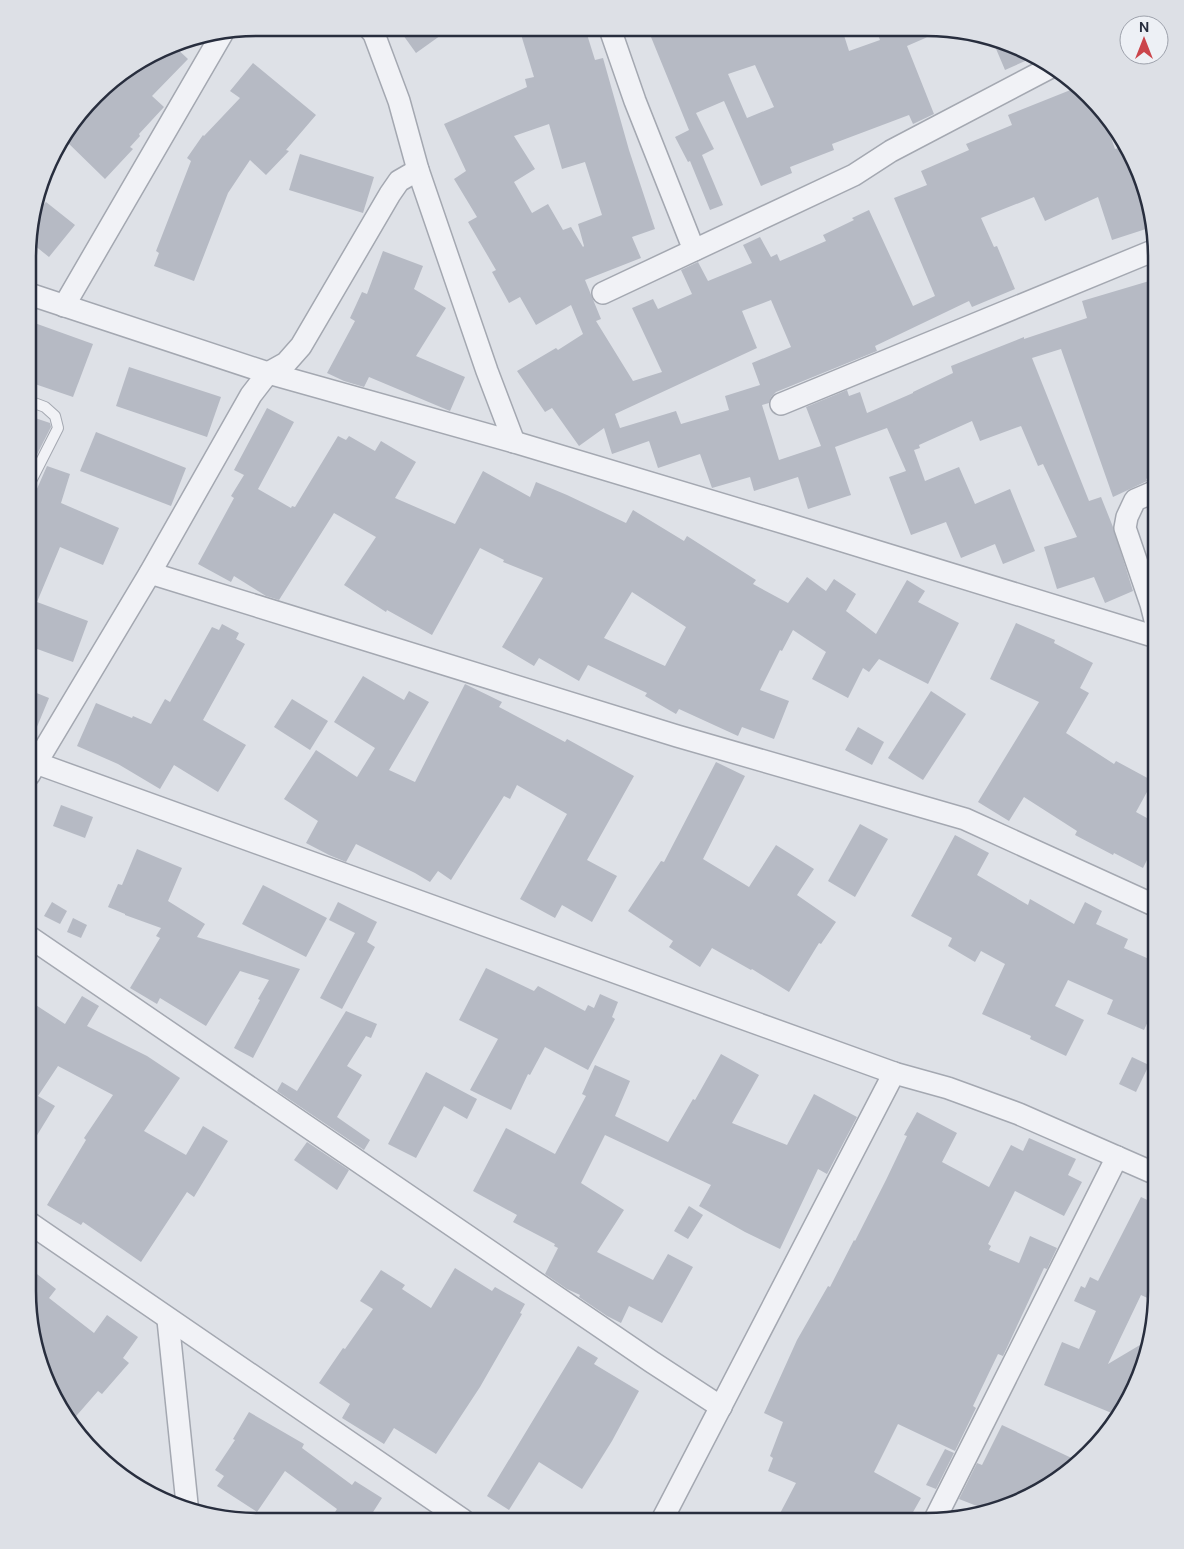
<svg xmlns="http://www.w3.org/2000/svg" width="1184" height="1549" viewBox="0 0 1184 1549" font-family="'DM Sans',sans-serif">
<rect width="100%" height="100%" fill="#dee1e7"/>
<!-- building -->
<g fill="#b6bac4" fill-rule="evenodd">
<path d="M398,28h53l-35,25z"/>
<path d="M519,28h66l10,32 8,-2 26,92 26,79 -23,8 9,21 -56,22 16,39 -5,2 37,60 29,-9 -30,-64 21,-9 5,10 34,-15 -11,-24 17,-8 10,19 44,-18 -9,-18 17,-8 11,20 6,-3 3,7 46,-20 -3,-6 31,-15 -2,-2 17,-8 44,96 22,-10 -41,-98 33,-13 -6,-14 48,-21 -3,-6 46,-19 -4,-10 70,-28 18,17 7,17 2,-1 10,29 11,-3 7,10 16,72 -37,12 -14,-43 -53,24 -11,-24 -53,21 13,29 3,-1 18,43 -43,18 -3,-6 -94,45 2,5 -101,41 -5,5 -2,6 -7,2 17,55 42,-14 -15,-39 41,-17 2,6 11,-4 7,21 46,-20v-1l40,-19 -2,-7 73,-29v2l63,-21 -5,-17 74,-22v125l-7,1 7,20v49l-10,5 1,2 -34,16 -52,-148 -29,9 57,143 12,-4 12,30 20,64 -28,12 -11,-26 -37,12 -13,-42 33,-10 -34,-73 -5,2 -17,-40 -41,15 -8,-20 -53,24 1,3 -6,2 11,31 34,-14 16,37 35,-15 25,62 -32,13 -8,-20 -34,14 -15,-36 -35,13 -22,-58 17,-6 -19,-43 -52,19 16,48 -43,14 -10,-32 -44,14 -4,-14 -38,11 -12,-34 -42,14 -9,-27 -37,13 -8,-26 -25,18 -27,-38 -7,4 -28,-41 39,-23 2,2 25,-16 -12,-29 -35,20 -16,-28 -11,6 -17,-31 4,-2 -28,-48 9,-5 -23,-38 12,-8 -22,-47 83,-37 -2,-8 9,-2zM549,124l13,45 23,-7 17,53 -24,9 6,22 -1,1 -12,-20 -8,3 -15,-26 -16,9 -18,-31 21,-13 -21,-33zM771,300l20,47 -39,16 8,22 -35,11 4,14 -48,14 -5,-13 -56,17 -5,-14 142,-66 -15,-37z"/>
<path d="M672,29h170l7,22 31,-11 -2,-5 13,-6h55l-39,17 27,68 -21,10 -4,-9 -77,29 2,6 -44,17 2,6 -31,13 -37,-85 -28,12 18,36 -12,6 21,50 -13,5 -20,-49 -2,1 -13,-25 14,-7 -38,-93zM755,65l19,42 -27,11 -19,-44z"/>
<path d="M994,44l37,14h1l-27,12z"/>
<path d="M174,46l14,13 -36,37 12,11 -25,27 1,2 -10,11 3,2 -28,30 -42,-41 43,-53z"/>
<path d="M253,63l63,52 -30,35 3,1 -23,24 -16,-15 -22,33 -34,88 -40,-15 5,-13 -3,-2 35,-90 -4,-3 16,-23 1,1 36,-38 -10,-7z"/>
<path d="M300,154l74,23 -11,36 -74,-23z"/>
<path d="M39,200l5,4 2,-2 29,23 -26,32 -20,-16 1,-13z"/>
<path d="M383,251l40,15 -9,23 32,19 -30,48 49,21 -15,34 -81,-34 -5,10 -20,-6 -17,-8 28,-52 -5,-3 12,-26 5,2z"/>
<path d="M29,321l64,23 -20,53 -44,-15z"/>
<path d="M129,367l92,30 -14,40 -91,-31z"/>
<path d="M267,408l27,14 -36,67 33,19 1,-2 3,1 43,-71 8,4 3,-4 26,15 6,-10 35,21 -21,36 60,26 28,-53 47,26 6,-15 31,13 59,28 7,-13 51,31 3,-5 69,44 -3,4 35,19 19,-26 19,14 8,-12 22,15 -10,17 30,23 31,-54 18,11 -7,11 41,21 -31,61 -49,-25 -10,13 -6,-4 -15,30 -36,-19 14,-27 -33,-22 -11,21 -2,-1 -20,40 29,11 -15,38 -32,-12 -4,9 -59,-27 -3,5 -31,-18 2,-3 -59,-28 -9,16 -40,-23 -5,8 -32,-19 41,-69 -40,-16 1,-2 -24,-12 -48,87 -45,-25 -1,2 -42,-27 32,-48 -42,-24 -55,87 -13,-4 -32,-20 -3,6 -33,-18 36,-66 -3,-2 13,-21 -10,-5zM632,592l54,35 -21,39 -61,-28z"/>
<path d="M29,416l21,7 1,4 -22,43z"/>
<path d="M96,432l90,36 -15,38 -91,-35z"/>
<path d="M47,466l23,8 -9,29 58,25 -16,37 -43,-18 -23,55 51,19 -15,41 -44,-16v-139z"/>
<path d="M1016,623l39,17 -1,3 39,20 -13,25 9,5 -23,40 48,31 2,-3 37,20 -17,31 20,11v19l-13,26 -29,-15 -1,2 -38,-20 2,-4 -53,-34 -15,24 -31,-19 61,-100 -49,-23z"/>
<path d="M222,624l17,9 -3,6 9,5 -42,76 43,25 -28,47 -44,-27 -14,24 -42,-25 -41,-18 19,-43 36,15 1,-2 18,8 14,-25 5,3 42,-75 7,3z"/>
<path d="M363,676l41,24 5,-9 20,11 -40,68 26,12 50,-98 37,18 -3,5 66,35 2,-3 67,37 -47,84 30,16 -25,46 -30,-17 -7,13 -35,-19 47,-85 -50,-29 -7,14 -6,-3 -53,84 -13,-9 -8,11 -15,-9 -59,-29 -10,18 -17,-7 -23,-12 12,-22 -34,-22 32,-49 41,27 18,-29 -41,-26z"/>
<path d="M29,690l20,8 -20,48z"/>
<path d="M931,691l35,23 -43,66 -35,-22z"/>
<path d="M292,699l36,22 -18,29 -36,-23z"/>
<path d="M858,727l26,15 -12,23 -27,-15z"/>
<path d="M716,762l29,14 -42,83 46,28 27,-42 38,24 -17,26 39,27 -15,22 -2,-1 -30,49 -37,-23 -1,1 -39,-22 -12,19 -31,-20 4,-6 -45,-30 33,-50 3,1z"/>
<path d="M61,805l32,12 -8,21 -32,-12z"/>
<path d="M860,824l28,15 -33,58 -27,-16z"/>
<path d="M955,835l34,18 -12,22 51,30 2,-6 44,25 11,-22 17,9 -6,13 32,15 -4,9 32,14v55l-5,-2 -7,15 -37,-16 6,-14 -45,-20 -13,26 29,14 -18,36 -36,-17 1,-3 -49,-22 23,-50 -24,-13 -6,11 -27,-16 4,-8 -41,-22z"/>
<path d="M137,849l45,19 -14,33 37,23 -8,13 103,32 -47,89 -19,-10 26,-48 -2,-1 11,-19 -29,-9 -34,55 -46,-28 -3,6 -27,-16 30,-50 -4,-2 5,-8 -36,-13v-1l-17,-7 10,-23 4,1z"/>
<path d="M263,885l64,33 -21,39 -64,-33z"/>
<path d="M52,902l15,9 -7,13 -16,-8z"/>
<path d="M338,902l39,20 -10,20 8,5 -33,62 -22,-11 35,-65 -26,-13z"/>
<path d="M73,918l14,7 -6,13 -14,-6z"/>
<path d="M486,968l48,23 4,-5 47,25 3,-6 6,3 6,-14 18,8 -6,15 3,2 -27,51 -43,-23 -15,28 -2,-1 -17,36 -41,-20 28,-51 -39,-19z"/>
<path d="M82,996l17,10 -12,20 60,30 33,22 -36,53 42,24 17,-29 25,15 -34,56 -7,-5 -46,70 -58,-40 -2,3 -34,-20 39,-65 -2,-2 29,-43 -55,-29 -20,30 17,10 -27,44v-150l37,24z"/>
<path d="M346,1011l31,13 -6,14 -5,-2 -19,30 15,9 -25,42 33,23 -6,10 -87,-59 5,-9 15,9z"/>
<path d="M721,1054l38,21 -27,48 55,22 27,-51 43,23 -30,57 -9,-5 -38,80 -35,-17 -46,-26 12,-21 -106,-50 -24,48 43,27 -27,42 56,28 15,-26 25,13 -31,56 -33,-17 -8,17 -14,-7 -28,-19 1,-2 -13,-6 -22,-15 13,-26 -4,-2 1,-2 -42,-22 4,-7 -44,-24 33,-63 49,26 31,-58 -4,-2 13,-29 35,16 -15,35 53,26 25,-43 2,1z"/>
<path d="M1132,1057l17,8 -13,27 -17,-8z"/>
<path d="M426,1072l51,27 -10,20 -23,-13 -28,52 -28,-14z"/>
<path d="M917,1112l40,21 -15,29 47,25 22,-42 12,6 6,-13 47,21 -8,16 14,7 -18,34 -49,-25 -27,53 3,2 -2,4 30,13 11,-27 27,12 -10,21 -3,-1 -41,88 -5,-2 -25,52 3,2 -21,43 -57,-27 -24,48 47,26 -13,23h-132l20,-38 -28,-12 5,-13 -3,-2 13,-34 -19,-9 33,-73 31,-54 2,1 24,-47 1,1 31,-61 21,-44 -3,-1z"/>
<path d="M307,1142l42,28 -12,20 -43,-30z"/>
<path d="M1141,1197l15,7v98l-15,-7 -33,69 37,-22 -31,72 -70,-29 18,-43 17,7 17,-38 -22,-10 7,-15 4,2 5,-11 8,4z"/>
<path d="M689,1206l14,9 -15,24 -14,-8z"/>
<path d="M28,1267l28,22 -7,9 45,35 13,-18 31,22 -15,21 6,5 -27,31 -4,-3 -27,31 -20,-29 -23,-102z"/>
<path d="M455,1268l37,23 3,-4 30,17 -5,9 2,1 -42,73 -44,67 -42,-26 -10,16 -42,-26 8,-14 -31,-21 24,-35 2,1 28,-40 -13,-8 21,-31 24,15 -3,4 29,19z"/>
<path d="M578,1346l20,12 -4,6 45,27 -27,50 -30,48 -43,-27 -30,48 -22,-14z"/>
<path d="M249,1412l55,32 -2,4 50,37 3,-4 27,17 -14,22h-38l7,-11 -52,-38 -28,41 -40,-26 7,-10 -9,-6 20,-30 -2,-1z"/>
<path d="M1002,1425l78,37 -52,36 -46,10 -23,-9 18,-36 5,2z"/>
<path d="M945,1449l9,4 -18,36 -10,-4z"/>
</g>
<g fill="none" stroke-linecap="round" stroke-linejoin="round">
<defs>
<path id="service" d="M29,485l29,-57 -3,-12 -10,-9 -16,-6"/>
<g id="minor">
<path d="M369,28l5,6 25,67 19,69 69,201 27,71"/>
<path d="M610,29l25,72 59,149"/>
<path d="M603,293l251,-118 37,-24 162,-85"/>
<path d="M29,294l239,79 246,69 277,83 365,112"/>
<path d="M64,306l158,-272"/>
<path d="M781,404l374,-154"/>
<path d="M150,573l527,163 288,83 191,87"/>
<path d="M1156,624l-5,-20 -26,-76 2,-11 8,-17 21,-9"/>
<path d="M36,763l858,310 54,15 71,26 137,60"/>
<path d="M29,775l121,-202 101,-178 17,-22 18,-10 15,-17 89,-152 9,-13 19,-11"/>
<path d="M28,936l624,426 69,45"/>
<path d="M28,1222l435,298"/>
<path d="M168,1320l19,184"/>
<path d="M935,1519l182,-362"/>
<path d="M662,1520l232,-447"/>
</g>
</defs>
<!-- service casing -->
<use href="#service" stroke="#a4a8b1" stroke-width="12"/>
<!-- minor casing -->
<use href="#minor" stroke="#a4a8b1" stroke-width="24"/>
<!-- service -->
<use href="#service" stroke="#f1f2f6" stroke-width="10"/>
<!-- minor -->
<use href="#minor" stroke="#f1f2f6" stroke-width="21"/>
</g>
<!-- crop -->
<path d="M0 0H1184V1549H0ZM258 36H926A222 222 0 0 1 1148 258V1291A222 222 0 0 1 926 1513H258A222 222 0 0 1 36 1291V258A222 222 0 0 1 258 36Z" fill="#dde0e6" fill-rule="evenodd"/>
<path fill="none" stroke="#282e3e" stroke-width="2.5" d="M258 36H926A222 222 0 0 1 1148 258V1291A222 222 0 0 1 926 1513H258A222 222 0 0 1 36 1291V258A222 222 0 0 1 258 36Z"/>
<!-- north arrow -->
<g transform="translate(1144 40)"><circle r="24" fill="#edf0f5" stroke="#9ea2ac"/>
<path d="M0-4L9 19L0 12L-9 19Z" fill="#cb454b"/>
<text y="-8" font-size="14" font-weight="bold" text-anchor="middle" fill="#282e3e">N</text>
</g>
</svg>
